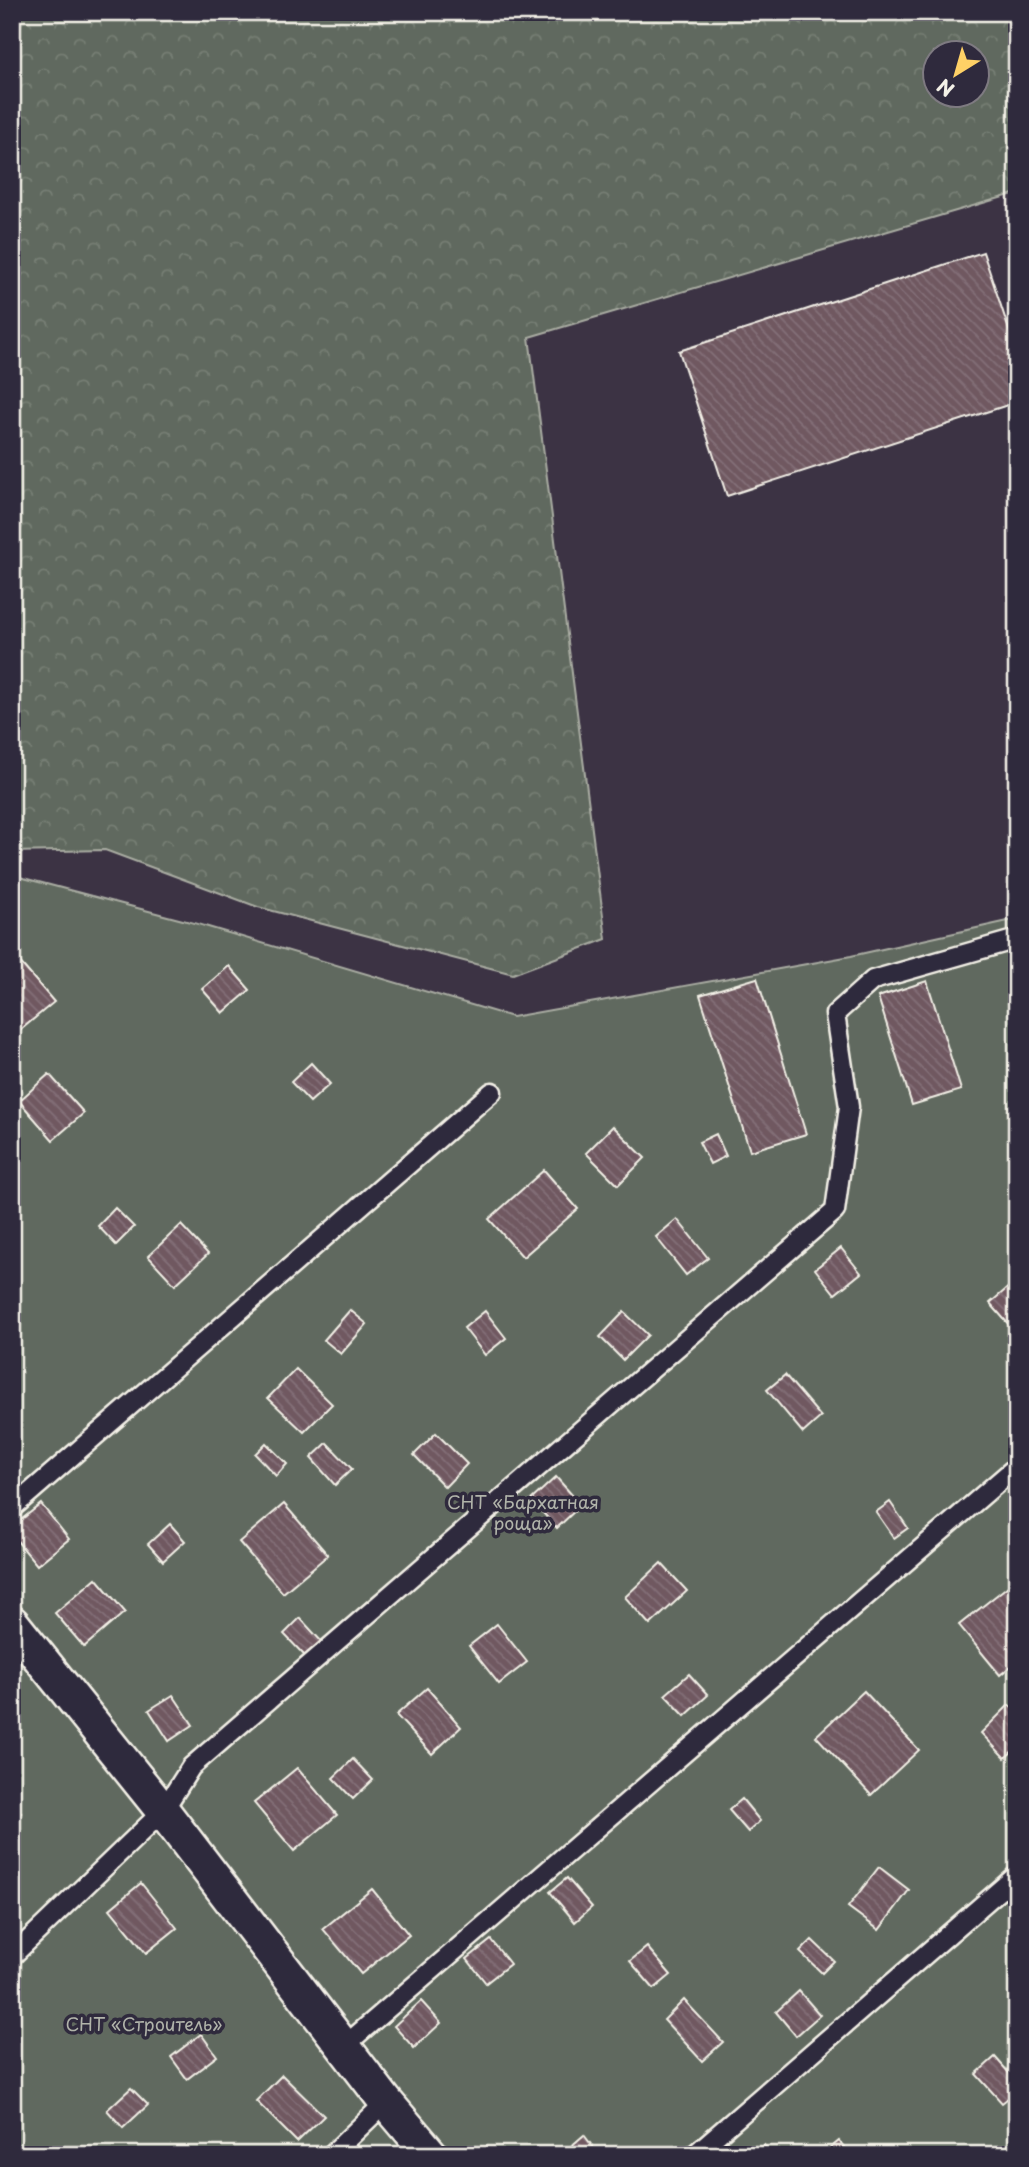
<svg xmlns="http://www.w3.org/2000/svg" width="1029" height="2167" viewBox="0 0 1029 2167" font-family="'Playpen Sans',sans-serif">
<defs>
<pattern id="forest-crowns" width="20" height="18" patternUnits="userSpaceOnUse" patternTransform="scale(1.75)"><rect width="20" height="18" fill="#60695e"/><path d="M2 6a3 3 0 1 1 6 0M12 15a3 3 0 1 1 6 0" fill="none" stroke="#777f75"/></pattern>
<pattern id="building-back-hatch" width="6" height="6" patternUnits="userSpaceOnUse" patternTransform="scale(1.75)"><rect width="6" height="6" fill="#6f5861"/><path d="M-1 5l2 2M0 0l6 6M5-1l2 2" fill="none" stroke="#847078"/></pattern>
</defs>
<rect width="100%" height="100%" fill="#3c3344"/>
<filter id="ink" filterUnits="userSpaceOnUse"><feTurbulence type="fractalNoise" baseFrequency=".0143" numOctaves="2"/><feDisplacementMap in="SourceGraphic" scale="14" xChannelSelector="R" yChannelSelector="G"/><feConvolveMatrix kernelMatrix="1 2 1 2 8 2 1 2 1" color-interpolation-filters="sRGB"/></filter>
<g filter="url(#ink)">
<!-- forest -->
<path fill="url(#forest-crowns)" stroke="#aaada3" stroke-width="2" fill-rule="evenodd" d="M12,12h1005v181l-488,144 77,602 -93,35 -255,-67 -153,-57 -93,2zM934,52h42v42h-42z"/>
<!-- garden -->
<path fill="#60695e" stroke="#aaada3" stroke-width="2" d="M12,875l186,49 314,93 339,-61 166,-37v1236h-1005z"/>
<!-- building -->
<g fill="url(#building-back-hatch)" stroke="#f4f1e8" stroke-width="2">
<path d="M983,252l34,102v48l-290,94 -48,-145z"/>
<path d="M12,953l42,49 -42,35z"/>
<path d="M229,966l21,24 -27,23 -21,-24z"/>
<path d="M757,978l49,156 -56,17 -50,-156z"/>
<path d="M927,981l34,109 -49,15 -34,-108z"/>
<path d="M311,1063l19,21 -20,18 -19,-20z"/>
<path d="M49,1074l35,39 -31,27 -34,-39z"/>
<path d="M613,1126l32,32 -27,27 -32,-32z"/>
<path d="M716,1134l10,22 -16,8 -11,-22z"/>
<path d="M544,1170l34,39 -55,48 -34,-38z"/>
<path d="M115,1208l19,19 -18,18 -18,-19z"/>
<path d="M677,1219l31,39 -22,17 -30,-38z"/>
<path d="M181,1225l27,29 -33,31 -27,-29z"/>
<path d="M841,1248l20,25 -26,21 -20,-25z"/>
<path d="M1017,1280v54l-27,-31z"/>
<path d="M350,1310l17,14 -26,30 -17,-14z"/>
<path d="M485,1311l21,27 -21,17 -21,-27z"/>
<path d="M624,1312l24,23 -25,25 -23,-23z"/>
<path d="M296,1369l36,35 -28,28 -36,-34z"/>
<path d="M785,1375l36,42 -18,16 -36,-43z"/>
<path d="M436,1433l31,31 -22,23 -31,-32z"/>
<path d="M266,1443l21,21 -11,12 -21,-22z"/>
<path d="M327,1443l25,26 -17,16 -24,-27z"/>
<path d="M556,1477l25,28 -24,23 -26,-28z"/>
<path d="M890,1502l18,26 -14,10 -18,-26z"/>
<path d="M41,1504l28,35 -32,26 -25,-30v-8z"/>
<path d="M284,1504l44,51 -45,38 -44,-51z"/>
<path d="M170,1524l15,17 -22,20 -15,-17z"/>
<path d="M661,1563l26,28 -37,34 -25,-28z"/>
<path d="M96,1578l29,34 -41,35 -29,-34z"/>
<path d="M1017,1579v82l-17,14 -41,-50z"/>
<path d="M300,1618l21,23 -16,15 -21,-22z"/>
<path d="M497,1624l30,38 -28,22 -30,-38z"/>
<path d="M689,1674l19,21 -23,21 -20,-21z"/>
<path d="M427,1688l34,39 -29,27 -36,-39z"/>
<path d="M864,1691l55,59 -48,45 -55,-59z"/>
<path d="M173,1695l20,30 -24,16 -20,-31z"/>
<path d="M12,1697l7,7 -7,7z"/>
<path d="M1009,1705l8,8v34l-12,11 -24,-25z"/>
<path d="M353,1759l20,21 -20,19 -20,-21z"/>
<path d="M297,1768l40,47 -43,36 -40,-48z"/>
<path d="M742,1799l18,22 -12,11 -19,-22z"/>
<path d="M12,1803l9,10 -9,8z"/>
<path d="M879,1867l30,23 -30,40 -31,-23z"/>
<path d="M567,1878l25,29 -17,15 -25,-30z"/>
<path d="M141,1883l36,45 -31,25 -36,-44z"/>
<path d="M372,1889l37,46 -48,39 -38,-45z"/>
<path d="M491,1940l19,24 -24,19 -19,-24z"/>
<path d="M812,1940l22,21 -12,12 -22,-21z"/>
<path d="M647,1947l24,28 -17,14 -24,-28z"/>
<path d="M799,1991l21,24 -24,21 -20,-24z"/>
<path d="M684,2000l39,42 -21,19 -38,-41z"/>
<path d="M421,2001l20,22 -27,25 -20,-22z"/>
<path d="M201,2034l16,22 -30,23 -16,-22z"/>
<path d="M995,2057l22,25v9l-15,12 -26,-29z"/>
<path d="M282,2075l42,41 -27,26 -41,-41z"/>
<path d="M131,2088l17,17 -25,23 -16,-18z"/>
<path d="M584,2135l15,20h-38z"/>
<path d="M839,2141l12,14h-29z"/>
<path d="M764,2145l8,10h-20z"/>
</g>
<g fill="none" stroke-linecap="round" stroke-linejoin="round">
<defs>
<g id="lane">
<path d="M12,1508l480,-416"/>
<path d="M12,1956l151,-145 28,-44 644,-556 14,-104 -14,-93 38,-34 144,-41"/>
<path d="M343,2047l674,-581"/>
<path d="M331,2155l55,-53"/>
<path d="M694,2155l323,-280"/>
</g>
<path id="street" d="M12,1623l151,188 223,291 45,53"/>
</defs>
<!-- lane casing -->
<use href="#lane" stroke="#f4f1e8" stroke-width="23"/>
<!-- street casing -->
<use href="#street" stroke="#f4f1e8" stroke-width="38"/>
<!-- lane -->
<use href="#lane" stroke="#2f2a3d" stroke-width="18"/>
<!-- street -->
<use href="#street" stroke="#2f2a3d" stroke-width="33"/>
</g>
</g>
<g text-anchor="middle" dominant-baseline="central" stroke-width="7" stroke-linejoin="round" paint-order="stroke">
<!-- park labels -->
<g font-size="18" fill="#b1b4aa" stroke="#2f2a3d">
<text x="523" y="1501">СНТ «Бархатная<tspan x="523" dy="21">роща»</tspan></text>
<text x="144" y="2023">СНТ «Строитель»</text>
</g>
</g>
<!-- margin -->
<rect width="1029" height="2167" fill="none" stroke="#2f2a3d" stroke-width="42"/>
<rect x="21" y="21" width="987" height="2125" fill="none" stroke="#f4f1e8" stroke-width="2.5" filter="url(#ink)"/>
<!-- north arrow -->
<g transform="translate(956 74) rotate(217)"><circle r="33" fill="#2f2a3d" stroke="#7e7a81" stroke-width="2"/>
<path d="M0-5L12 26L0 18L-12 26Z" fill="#ffd166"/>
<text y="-10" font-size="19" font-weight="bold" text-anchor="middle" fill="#f4f1e8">N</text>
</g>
</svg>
